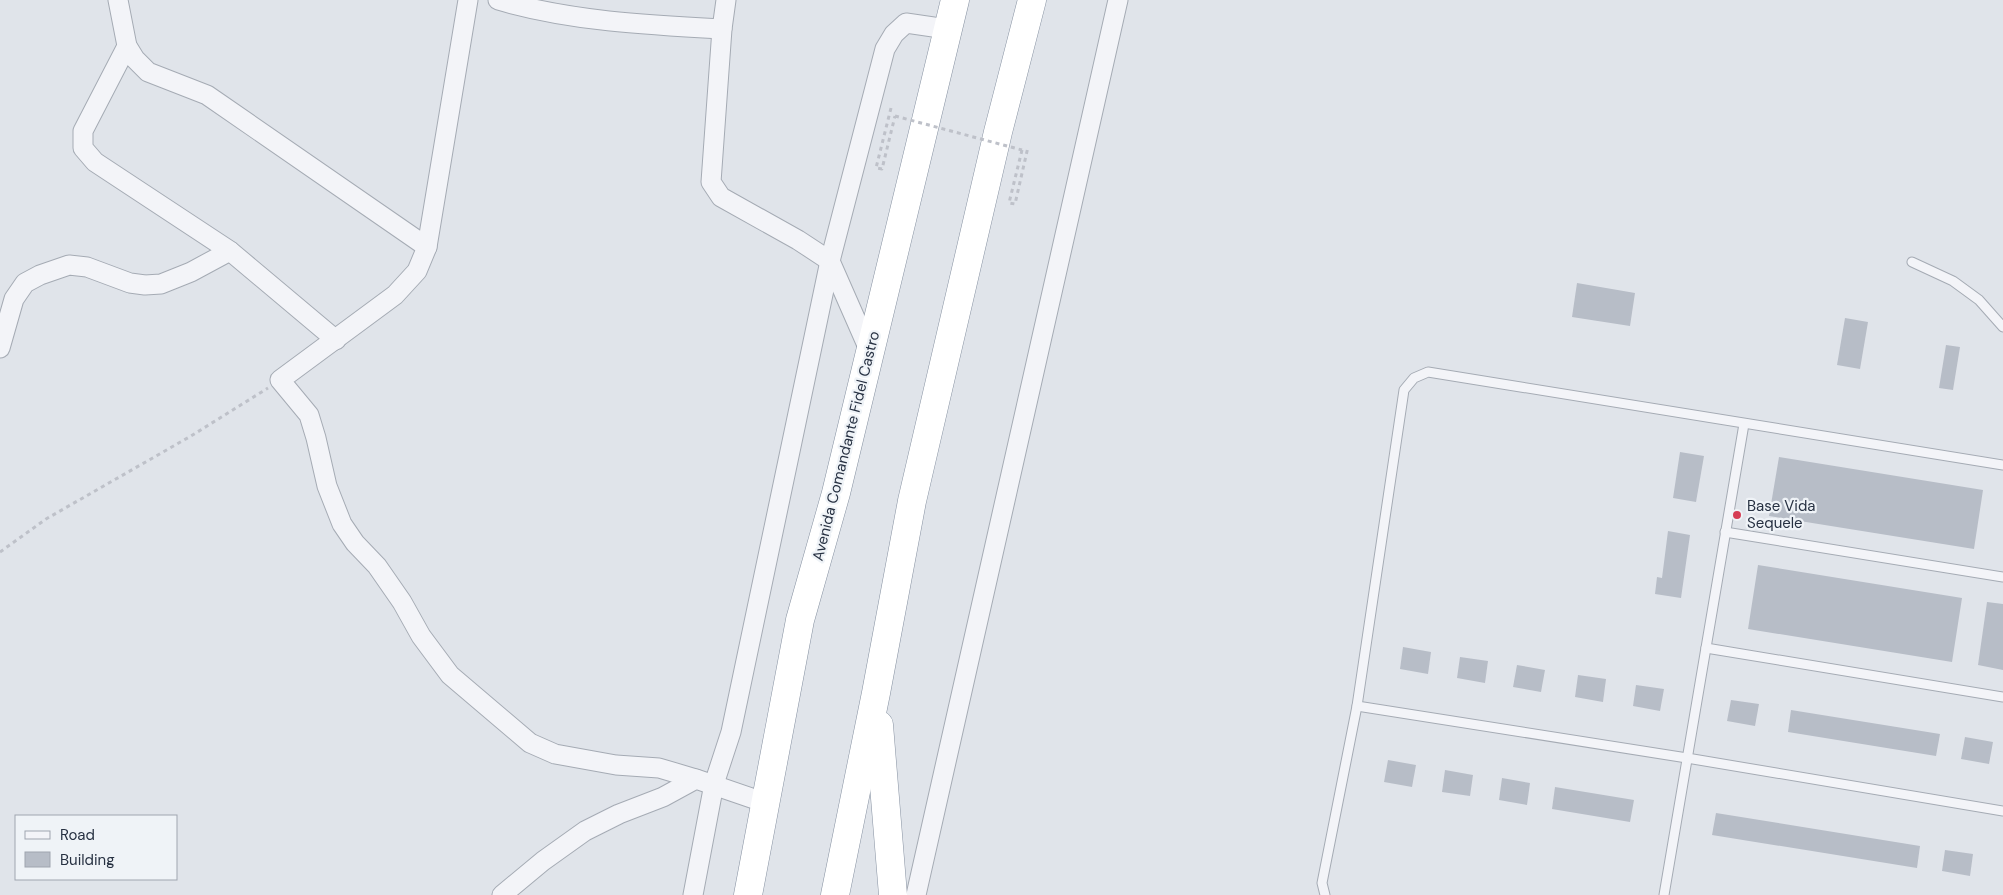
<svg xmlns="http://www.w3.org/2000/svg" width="2003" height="895" viewBox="0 0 2003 895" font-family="'DM Sans',sans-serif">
<rect width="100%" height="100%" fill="#e0e4ea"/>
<!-- building -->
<g fill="#b7bdc7">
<path d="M1577,283l58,10 -5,33 -58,-9z"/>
<path d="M1845,318l23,4 -8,47 -23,-4z"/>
<path d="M1946,345l14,2 -7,43 -14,-2z"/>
<path d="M1680,452l24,4 -8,46 -23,-4z"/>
<path d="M1779,457l204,33 -9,59 -205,-33z"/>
<path d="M1668,531l22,4 -9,63 -26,-4 2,-17 5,1z"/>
<path d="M1758,565l204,33 -10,64 -204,-33z"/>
<path d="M1987,602l16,2v66l-25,-5z"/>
<path d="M1403,647l28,5 -3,22 -28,-5z"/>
<path d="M1460,657l28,4 -3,22 -28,-5z"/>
<path d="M1517,665l28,5 -4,22 -28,-5z"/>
<path d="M1578,675l28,4 -3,23 -28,-5z"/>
<path d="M1636,685l28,4 -4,22 -27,-5z"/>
<path d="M1731,700l28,4 -4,22 -28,-5z"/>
<path d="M1791,710l149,24 -4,22 -148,-24z"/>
<path d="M1965,737l28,5 -4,22 -28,-5z"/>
<path d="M1388,760l28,5 -4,22 -28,-5z"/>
<path d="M1445,770l28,5 -3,21 -28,-4z"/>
<path d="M1502,778l28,5 -3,22 -28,-5z"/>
<path d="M1555,787l79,13 -4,22 -78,-13z"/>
<path d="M1716,813l204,33 -3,22 -205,-33z"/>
<path d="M1945,850l28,4 -3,22 -28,-5z"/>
</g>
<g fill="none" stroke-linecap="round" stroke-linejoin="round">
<defs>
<g id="service">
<path d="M1912,262l41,19 26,19 24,27"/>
<path d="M1725,532l278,45"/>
<path d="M1706,648l297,49"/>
<path d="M1357,706l330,52 316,53"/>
<path d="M1325,895l-3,-12 35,-177 47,-316 10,-12 14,-6 575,93"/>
<path d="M1664,895l80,-471"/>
</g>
<g id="minor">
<path d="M118,0l9,46 8,13 13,13 59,23 220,152"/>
<path d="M468,0l-41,247 -10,24 -22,24 -115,85 29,35 7,23 11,48 15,38 13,19 22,23 25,36 19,34 29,39 80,68 25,11 61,11 43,3 37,11"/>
<path d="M498,0c72,21 148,25 224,29"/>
<path d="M726,0l-4,29 -11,153 10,15 77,43 32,21 40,91"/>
<path d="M127,46l-44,85v17l12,14 135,89 106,89"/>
<path d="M0,348l14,-49 11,-16 15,-8 29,-10 18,2 43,16 15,2 16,-1 30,-12 39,-21"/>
<path d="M502,895l41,-34 42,-30 34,-17 44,-17 33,-18 70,24"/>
<path d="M693,895l21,-111 17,-52 99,-471 55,-212 9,-15 12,-11 41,6"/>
<path d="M916,895l202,-895"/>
</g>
<g id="motorway">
<path d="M879,725l14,170"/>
<path d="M748,895l52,-275 36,-127 119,-493"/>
<path d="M835,895l41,-202 36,-192 86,-369 34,-132"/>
</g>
</defs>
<!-- service casing -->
<use href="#service" stroke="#a5abb4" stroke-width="11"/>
<!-- minor casing -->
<use href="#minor" stroke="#a5abb4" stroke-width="21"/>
<!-- motorway casing -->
<use href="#motorway" stroke="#8691a1" stroke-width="29"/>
<!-- path -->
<g stroke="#bec1c9" stroke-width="3" stroke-dasharray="4 4" stroke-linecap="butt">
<path d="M891,108l-15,60 6,1 13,-53"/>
<path d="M1022,150l-13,53 6,1 13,-57"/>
<path d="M0,552l46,-33 145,-83 77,-48"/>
</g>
<!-- service -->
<use href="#service" stroke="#f3f4f8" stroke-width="9"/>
<!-- minor -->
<use href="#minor" stroke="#f3f4f8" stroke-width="19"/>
<!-- motorway -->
<use href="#motorway" stroke="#fff" stroke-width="28"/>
<!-- path-bridge -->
<path stroke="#bec1c9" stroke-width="3" stroke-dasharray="4 4" stroke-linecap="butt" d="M895,116l127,34"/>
</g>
<!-- markers -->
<circle fill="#d63d54" stroke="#eff3f7" stroke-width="2" cx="1737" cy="515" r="5"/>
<g text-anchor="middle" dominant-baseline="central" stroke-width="4.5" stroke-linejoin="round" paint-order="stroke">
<!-- street labels -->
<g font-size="15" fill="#273142" stroke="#eff3f7">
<text transform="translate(846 446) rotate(-76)">Avenida Comandante Fidel Castro</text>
</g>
<!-- poi labels -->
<g font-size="15" fill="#273142" stroke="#eff3f7" text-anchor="start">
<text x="1747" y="506">Base Vida<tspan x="1747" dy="17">Sequele</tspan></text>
</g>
</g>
<!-- legend -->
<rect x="15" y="815" width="162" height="65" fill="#eff3f7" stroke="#9fa5af"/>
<rect x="25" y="831" width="25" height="8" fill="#f3f4f8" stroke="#9fa5af"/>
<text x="60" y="840" font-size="15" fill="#273142">Road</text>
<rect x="25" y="852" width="25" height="15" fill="#b7bdc7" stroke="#9fa5af"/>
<text x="60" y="865" font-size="15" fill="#273142">Building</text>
</svg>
